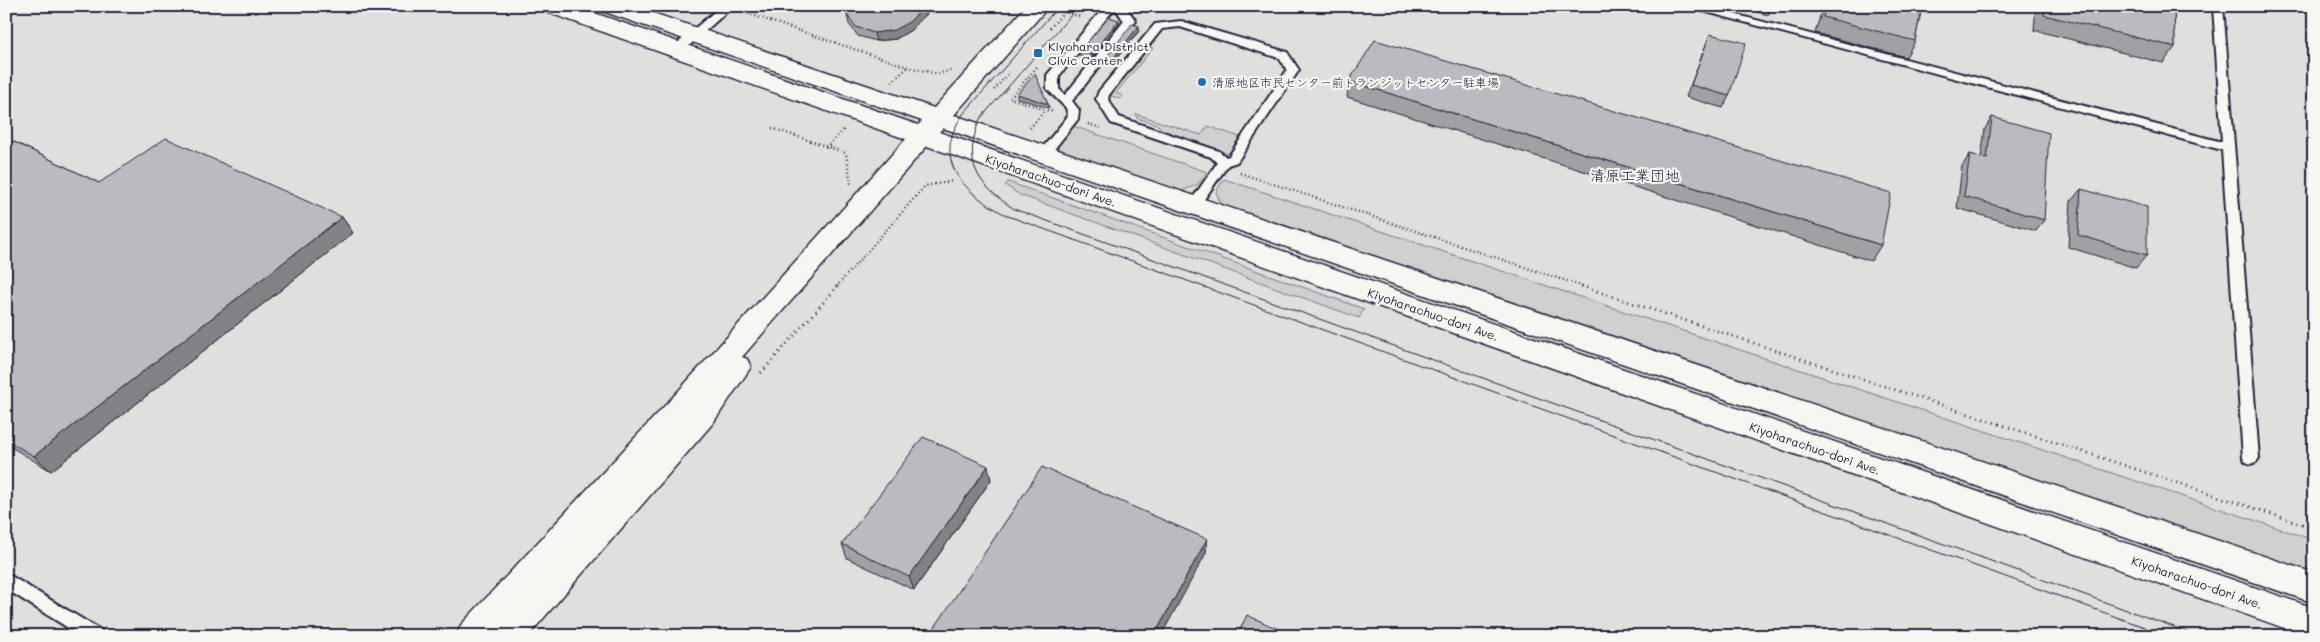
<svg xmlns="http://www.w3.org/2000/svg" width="2320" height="642" viewBox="0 0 2320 642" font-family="Mali,'Klee One',sans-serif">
<rect width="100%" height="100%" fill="#eeeeeb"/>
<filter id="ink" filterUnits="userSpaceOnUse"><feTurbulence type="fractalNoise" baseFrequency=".02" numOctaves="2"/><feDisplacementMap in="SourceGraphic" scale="10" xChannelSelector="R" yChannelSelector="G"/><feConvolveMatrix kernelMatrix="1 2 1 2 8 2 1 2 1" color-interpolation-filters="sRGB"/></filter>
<g filter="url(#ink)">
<!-- built -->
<rect fill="#dfdfde" x="6" y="6" width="2308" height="630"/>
<!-- green -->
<g fill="#d0d0d1" stroke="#797986">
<path d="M1147,46l6,2 -37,45 7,3 -3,3 -12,-4z"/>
<path d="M1136,114l65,21 7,-9 32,11 -12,17 -60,-20 -12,-10 -19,-6z"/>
<path d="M1073,126l134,46 -10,13 -16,6 -126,-43z"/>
<path d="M1224,179l1090,361v34l-1093,-370 -5,-12z"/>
<path d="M1008,182l356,127 -5,9 -339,-123 -15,-10z"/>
</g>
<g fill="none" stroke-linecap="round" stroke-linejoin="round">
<defs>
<g id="service">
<path d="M721,6h12l-53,48h-8v-6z"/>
<path d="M1105,6h20l11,15 -64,80 7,9 -1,9 -30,38h-8l-2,-3 2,-3 28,-35 -2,-8 -19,-19v-14zM1115,8l9,13 -59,74 -6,-6v-13z"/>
<path d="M1684,6h19l519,136 -9,-136h10l36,452 -3,4 -5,2 -5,-2 -3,-4 -21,-308z"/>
<path d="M1181,21l106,31 12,18 -62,92 -9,3 -30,43 -4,1 -6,-4 29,-42 -6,-6 -100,-34 -15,-24 3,-8 56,-67zM1180,27l99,31 8,12 -58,86 -3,1 -7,-6 -100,-34 -11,-18 1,-4 53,-66z"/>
<path d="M6,573l96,58 2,5h-23l-75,-47z"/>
</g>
<path id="tertiary" d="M541,6h33l344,119 4,-4 -320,-110 -3,-5h33l302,102 92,-102h23l-95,109 1360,458v30l-1371,-475 -4,4 1375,476v28h-7l-1380,-490 -185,211 5,2 4,8 -38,56 -185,213h-72l5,-11 211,-227 234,-259 -362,-128z"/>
</defs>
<!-- service casing -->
<use href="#service" stroke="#22223b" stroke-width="4"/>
<!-- tertiary casing -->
<use href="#tertiary" stroke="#22223b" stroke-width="3"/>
<!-- path-far1 -->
<g stroke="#22223b" stroke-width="2.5" stroke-dasharray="1 3" stroke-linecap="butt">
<path d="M740,11l168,56 30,7 13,-4"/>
<path d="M1050,28l14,-16 17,5"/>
<path d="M1037,67l-27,31 43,14"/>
<path d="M892,82l16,-15"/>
<path d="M994,90l16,-18"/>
<path d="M1088,124l13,4"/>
<path d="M772,128l74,25 5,31"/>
<path d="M1030,128l15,-18"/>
<path d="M826,148l18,-19"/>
<path d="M1240,173l345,114"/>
<path d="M836,287l89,-101 28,-5"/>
</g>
<!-- path -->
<g stroke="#22223b" stroke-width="3" stroke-dasharray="1 4.5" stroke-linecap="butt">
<path d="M1581,286l733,242"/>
<path d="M761,373l77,-87"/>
</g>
<!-- service -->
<use href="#service" fill="#f6f6f2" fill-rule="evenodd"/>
<!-- tertiary -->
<use href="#tertiary" fill="#f6f6f2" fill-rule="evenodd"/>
<!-- tram -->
<g stroke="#22223b" stroke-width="1">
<path d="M1059,6l-95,107c-35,48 1,81 44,103l1161,420"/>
<path d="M1079,6l-99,113c-18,44 -3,65 34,90l1185,427"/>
</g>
</g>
<!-- wall -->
<g fill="#a1a1a4" stroke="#22223b">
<path d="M852,6h83l-24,24 -15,9 -20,2 -18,-5 -9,-12 -2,-9z"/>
<path d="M1735,6h37l-4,9z"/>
<path d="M1823,6h99l-7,35 -9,16 -91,-24z"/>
<path d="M2036,6h138l1,41 -12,16 -129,-33z"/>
<path d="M1119,24l-28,35 -11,-3v-5z"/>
<path d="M1139,31l-28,34 -6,-2v-4z"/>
<path d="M1710,34l19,62 -6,12 -37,-11z"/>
<path d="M1349,81l532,164 -10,16 -524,-164z"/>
<path d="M1017,94l31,10 1,4 -32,-10z"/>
<path d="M1992,117l52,103 -8,11 -79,-23 5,-42 8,-12 11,4 4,-29z"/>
<path d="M6,138l93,45 243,34 11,16 -302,238 -45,-27z"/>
<path d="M2081,189l66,66 -11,13 -68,-21 3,-46z"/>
<path d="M991,480l-77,110 -67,-32 -5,-14z"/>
</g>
<!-- shaded-wall -->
<g fill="#838386" stroke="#22223b">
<path d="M925,6h10l-24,24 -15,9 -20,2 -2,-8z"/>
<path d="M1119,20v4l-28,35v-4z"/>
<path d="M1139,26v5l-28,34v-4z"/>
<path d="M342,217l11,16 -302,238 -17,-15z"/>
<path d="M988,466l3,14 -77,110 -5,-13z"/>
<path d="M1207,539l-1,14 -45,83h-7z"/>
</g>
<!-- building -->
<g fill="#bbbbbf" stroke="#22223b">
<path d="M852,6h73l-16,16 -15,8 -20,3 -18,-6 -9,-12z"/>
<path d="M1826,6h96l-7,35 -92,-24z"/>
<path d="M2045,6h129l1,41 -131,-32z"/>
<path d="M1109,17l10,3 -28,35 -11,-4z"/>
<path d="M1132,24l7,2 -28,35 -6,-2z"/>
<path d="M1710,34l36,9 -17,53 -38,-11z"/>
<path d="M1375,40l516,153 -10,52 -532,-164z"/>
<path d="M1035,74l13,30 -31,-10z"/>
<path d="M1992,117l57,16 -5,87 -80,-24 6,-42 17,5z"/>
<path d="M6,138l93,45 67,-45 176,79 -308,239 -28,-16z"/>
<path d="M2081,189l66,18v48l-69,-20z"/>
<path d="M923,437l65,29 -79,111 -67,-33z"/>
<path d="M1042,467l165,72 -53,97h-225z"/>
<path d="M1247,615l46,21h-56z"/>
</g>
</g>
<!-- markers -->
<g fill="#1f6fb2" stroke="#f6f6f2" stroke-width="2">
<rect x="1033" y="48" width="10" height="10" rx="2.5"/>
<circle cx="1202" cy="82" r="5"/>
</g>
<g text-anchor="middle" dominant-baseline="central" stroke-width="4.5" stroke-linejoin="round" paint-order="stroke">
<!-- poi labels -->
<g font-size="12" fill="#22223b" stroke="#f6f6f2" text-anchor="start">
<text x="1048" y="46">Kiyohara District<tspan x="1048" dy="14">Civic Center</tspan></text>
<text x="1212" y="82">清原地区市民センター前トランジットセンター駐車場</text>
</g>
<!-- street labels -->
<g font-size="12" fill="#22223b" stroke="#f6f6f2">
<text transform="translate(1051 180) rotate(19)">Kiyoharachuo-dori Ave.</text>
<text transform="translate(1433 314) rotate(19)">Kiyoharachuo-dori Ave.</text>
<text transform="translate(1815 448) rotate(19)">Kiyoharachuo-dori Ave.</text>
<text transform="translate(2197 582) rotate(19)">Kiyoharachuo-dori Ave.</text>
</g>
<!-- quarter labels -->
<g font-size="15" fill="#22223b" stroke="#f6f6f2">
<text x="1635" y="175">清原工業団地</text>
</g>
</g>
<!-- margin -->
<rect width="2320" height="642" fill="none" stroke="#f6f6f2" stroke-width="25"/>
<rect x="12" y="12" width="2295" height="617" fill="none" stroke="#22223b" stroke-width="2" filter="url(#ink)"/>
</svg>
